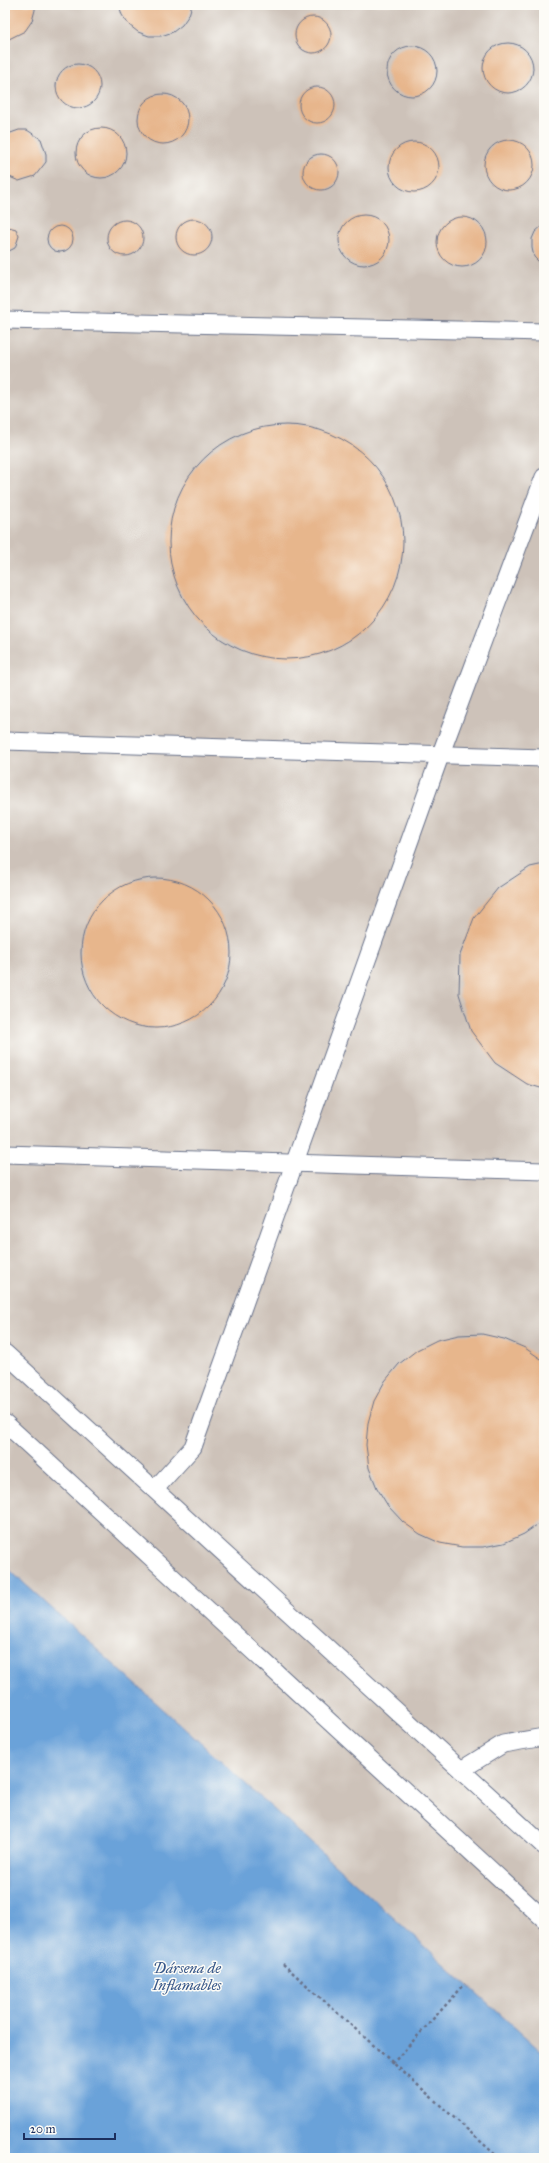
<svg xmlns="http://www.w3.org/2000/svg" width="549" height="2163" viewBox="0 0 549 2163" font-family="'IM FELL Great Primer',serif">
<rect width="100%" height="100%" fill="#fdfcf7"/>
<filter id="ink" filterUnits="userSpaceOnUse"><feTurbulence type="fractalNoise" baseFrequency=".025" numOctaves="2"/><feDisplacementMap in="SourceGraphic" scale="8" xChannelSelector="R" yChannelSelector="G"/><feConvolveMatrix kernelMatrix="1 2 1 2 8 2 1 2 1" color-interpolation-filters="sRGB"/></filter>
<filter id="wash" filterUnits="userSpaceOnUse"><feTurbulence type="fractalNoise" baseFrequency=".012" numOctaves="4" result="noise"/><feDisplacementMap in="SourceGraphic" scale="16" xChannelSelector="R" yChannelSelector="G"/><feGaussianBlur stdDeviation="0.9" result="paint"/><feColorMatrix in="noise" values="0 0 0 0 0 0 0 0 0 0 0 0 0 0 0 0 0 1.4 0 .05"/><feComposite in="paint" operator="in"/></filter>
<g filter="url(#wash)">
<rect width="100%" height="100%" fill="#f7ecda"/>
<!-- industrial -->
<path fill="#cdc2b9" d="M5,5h539v2049l-539,-488z"/>
<!-- water -->
<path fill="#6aa2d9" stroke="#42689c" d="M5,1566l539,488v104h-539z"/>
<g id="blocks">
<!-- building -->
<g fill="#e7b68c">
<path d="M5,5h30v5l-3,11 -7,10 -20,10z"/>
<path d="M119,5h73l-3,10 -7,10 -9,7 -12,4h-12l-11,-4 -9,-7 -7,-10z"/>
<circle cx="313" cy="35" r="18"/>
<circle cx="508" cy="68" r="25"/>
<circle cx="412" cy="71" r="25"/>
<circle cx="78" cy="86" r="22"/>
<circle cx="317" cy="105" r="18"/>
<circle cx="163" cy="119" r="25"/>
<circle cx="101" cy="153" r="25"/>
<path d="M19,130h8l14,9 5,15v8l-11,14 -16,5 -14,-6v-40z"/>
<circle cx="509" cy="165" r="25"/>
<circle cx="414" cy="167" r="25"/>
<circle cx="321" cy="172" r="18"/>
<circle cx="364" cy="240" r="25"/>
<circle cx="462" cy="242" r="25"/>
<circle cx="194" cy="237" r="18"/>
<circle cx="125" cy="238" r="18"/>
<path d="M544,224v43l-10,-10 -2,-9v-9l3,-7z"/>
<circle cx="60" cy="239" r="13"/>
<path d="M5,226l11,3 3,7 -4,12 -8,4h-2z"/>
<circle cx="286" cy="542" r="117"/>
<path d="M544,864v225l-17,-5 -32,-21 -24,-32 -12,-37 1,-39 14,-37 24,-30 32,-21z"/>
<circle cx="156" cy="953" r="75"/>
<path d="M482,1334l22,5 21,9 19,13v159l-20,14 -20,9 -21,4h-21l-22,-4 -20,-9 -17,-12 -15,-16 -11,-18 -8,-20 -3,-23 2,-22 6,-22 11,-20 14,-17 18,-14 20,-10 22,-5z"/>
</g>
</g>
</g>
<g filter="url(#ink)">
<use href="#blocks" fill-opacity="0" stroke="#687189" stroke-width="1"/>
<g fill="none" stroke-linecap="round" stroke-linejoin="round">
<defs>
<g id="lane">
<path d="M5,320l539,12"/>
<path d="M5,741l539,17"/>
<path d="M5,1154l539,17"/>
<path d="M5,1353l456,417 42,-26 41,-7"/>
<path d="M5,1423l539,496"/>
<path d="M155,1489l38,-42 247,-691 104,-279"/>
<path d="M461,1770l83,76"/>
</g>
</defs>
<!-- lane casing -->
<use href="#lane" stroke="#687189" stroke-width="19"/>
<!-- path -->
<g stroke="#687189" stroke-width="2.5" stroke-dasharray="3 3" stroke-linecap="butt">
<path d="M283,1964l216,194"/>
<path d="M392,2064l73,-80"/>
</g>
<!-- lane -->
<use href="#lane" stroke="#fff" stroke-width="17"/>
</g>
</g>
<g text-anchor="middle" dominant-baseline="central" stroke-width="3" stroke-linejoin="round" paint-order="stroke">
<!-- water labels -->
<g font-size="15" font-style="italic" fill="#375789" stroke="#fdfcf7">
<text x="187" y="1968">Dársena de<tspan x="187" dy="17">Inflamables</tspan></text>
</g>
</g>
<!-- margin -->
<rect width="549" height="2163" fill="none" stroke="#fdfcf7" stroke-width="20"/>
<!-- scale -->
<path d="M24 2133v6h91v-6" fill="none" stroke="#1b2f5e" stroke-width="2"/>
<text x="30" y="2133" font-size="12" fill="#1b2f5e" stroke="#fdfcf7" stroke-width="3" paint-order="stroke">20 m</text>
</svg>
